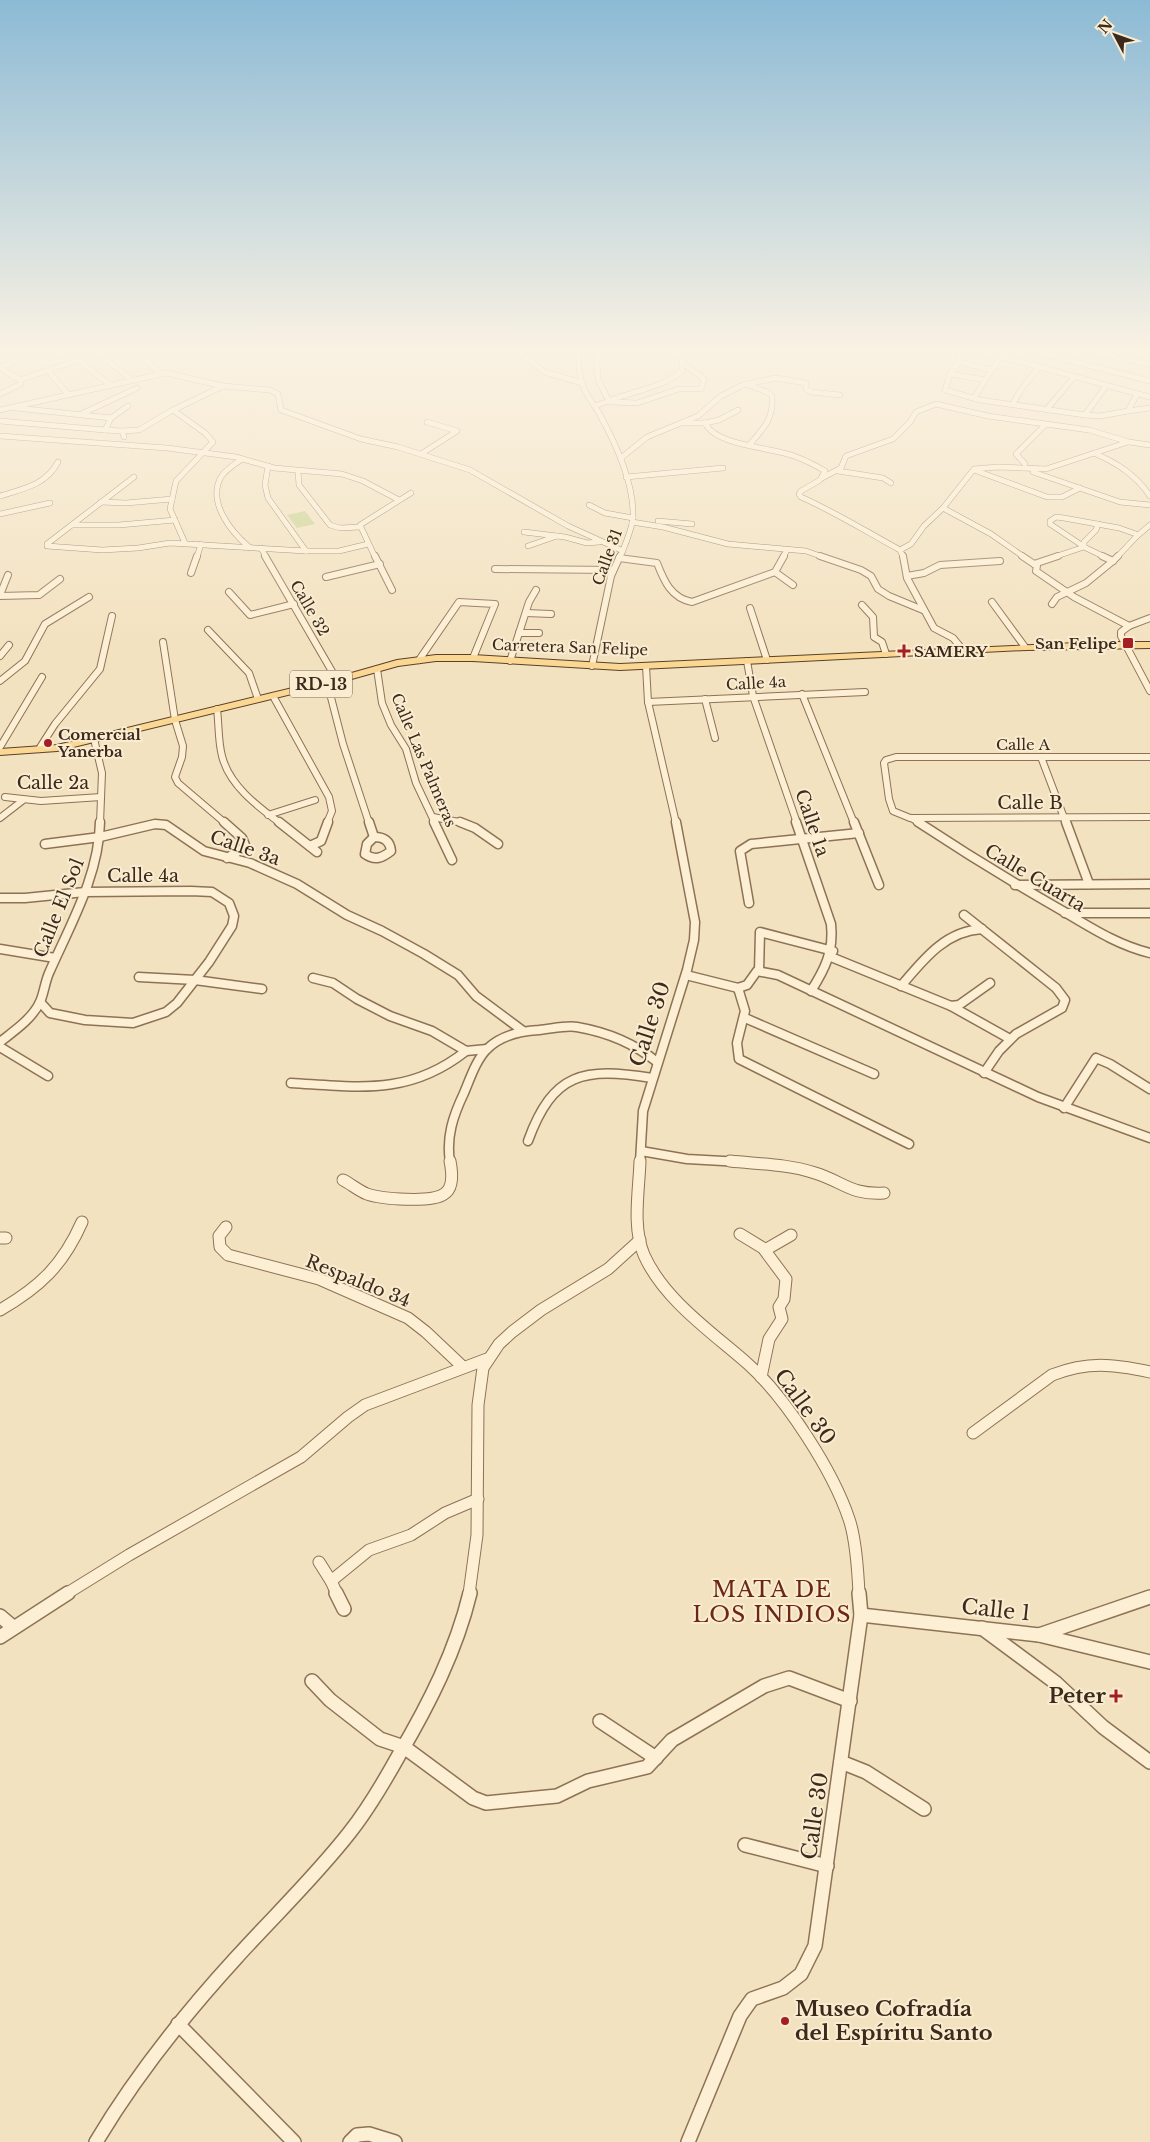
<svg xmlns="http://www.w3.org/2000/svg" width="1150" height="2142" viewBox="0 0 1150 2142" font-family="'Libre Baskerville',serif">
<rect width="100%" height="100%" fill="#f3e2c0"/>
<!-- green -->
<path fill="#ccd292" d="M305,511l10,13 -18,4 -10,-13z"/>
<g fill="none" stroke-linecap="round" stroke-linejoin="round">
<defs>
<g id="minor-far4">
<path d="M30,347l19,3 29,10 32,25"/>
<path d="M136,347l8,12 16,14"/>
<path d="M511,347l34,25 37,11"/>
<path d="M579,347c0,13 -1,26 4,38 3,11 12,20 17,30 16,29 34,68 33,102 -1,13 -8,28 -13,40"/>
<path d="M1017,347l133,34"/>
<path d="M1142,347l8,1"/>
<path d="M1081,350l69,14"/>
<path d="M98,353l34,27"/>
<path d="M959,362l1,-8 7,-4 43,9 140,38"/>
<path d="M0,368l20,12 78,-27"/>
<path d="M0,368l15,-8 13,-13"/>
<path d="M992,370l-33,-8 -9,12 -5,16 35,10 105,15 15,1 28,-5 9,-17"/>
<path d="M48,371l20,23"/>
<path d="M950,374l35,6"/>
<path d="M746,384l21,8 5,4c2,22 -8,32 -22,48"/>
<path d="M0,394l21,-10 -1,-4"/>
<path d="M974,398l26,-41"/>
<path d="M609,401c24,-10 53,-13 73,-30v-14c-19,-11 -45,-6 -67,-10"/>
<path d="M612,402l25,1 42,-14h22l3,-10 -21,-16"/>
<path d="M1013,404l7,-13 18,-23"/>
<path d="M595,406l14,-5 -11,-21 -1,-18 2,-15"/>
<path d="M16,408l95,10"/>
<path d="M1047,409l27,-32"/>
<path d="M0,410l166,-37 57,13 47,4 8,4 3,16 80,29 37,8 72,23 98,56 55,25"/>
<path d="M173,410l32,23 8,9 -37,39 -6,28 15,34"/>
<path d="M1128,411l22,-3"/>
<path d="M79,415l58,-27"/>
<path d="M1085,415l21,-29"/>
<path d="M0,421l105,9"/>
<path d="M683,423h22c11,23 65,24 89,33 11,4 21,9 31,15l-5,9 -19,11 -2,3 2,3c34,15 66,35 99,53l3,7"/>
<path d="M705,423l14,-3 19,-10"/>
<path d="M122,431l17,-1 32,-19 52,-25"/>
<path d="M0,436l167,12 69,9 38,11 68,6 21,7 36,19"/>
<path d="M124,437l-2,-6 -17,-1 6,-12 17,-12"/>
<path d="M1094,453c23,10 42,22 56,43"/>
<path d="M421,454l36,-23 -30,-9"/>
<path d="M621,458l26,-21 51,-21 23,-20 22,-11 32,-7 31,5v6l5,3 29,3"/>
<path d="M242,459c-7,5 -16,10 -21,18 -14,25 10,55 28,70"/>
<path d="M1025,464l-9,-10 29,-29"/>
<path d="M268,466l-3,19 3,13 38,53"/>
<path d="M974,470l73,27h15l18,-9"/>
<path d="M298,471l1,14 31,40 10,3 20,-1"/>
<path d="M838,471l45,7 8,5"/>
<path d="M1033,472l87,30 30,3"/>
<path d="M134,477l-87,67v2l55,4 36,-2 32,-5 136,8h33l29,-7"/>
<path d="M626,477l97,-9"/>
<path d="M822,478l19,-10 5,-12 47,-17 17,-17 6,-10 20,-8 52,12 101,14 40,12 21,3"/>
<path d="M0,496c23,-7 46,-11 58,-34"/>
<path d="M101,502l25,1 46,-4"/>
<path d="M589,505l16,8 28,5"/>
<path d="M943,508l48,26 33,23"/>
<path d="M0,514l50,-11"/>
<path d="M658,521l34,3"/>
<path d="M632,522l31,5 65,17 78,7 17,6"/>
<path d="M72,525h47l56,-5"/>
<path d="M524,532l41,5 22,6 12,-1"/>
<path d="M1137,536l13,-11"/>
<path d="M528,546l29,-10"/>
<path d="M261,548l5,9"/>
<path d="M900,550l11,-6 13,-18 19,-18 31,-39 24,-2 48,2 82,-27"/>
<path d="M197,557l4,-13"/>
<path d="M375,557l-15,-32 51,-32"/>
<path d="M783,557l4,-7"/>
<path d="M1054,557l30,-10v-5l12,-12 2,-6"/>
<path d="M1105,557l-19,-9 -36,-24v-3l6,-4 8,1 55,10 17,6 1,2 -20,21"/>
</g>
<g id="minor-far3">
<path d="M265,556l72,124"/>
<path d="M375,556l17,34"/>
<path d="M820,556l41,14 10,6 7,13 11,7 34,14"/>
<path d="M903,556l4,22 27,50 19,10 10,12"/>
<path d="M1022,556l15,10 -1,5 38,26 55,29"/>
<path d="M1102,556l11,5"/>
<path d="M619,558l38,5c7,18 14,35 35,39l83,-30 9,-16"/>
<path d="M1113,561l5,-5"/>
<path d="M1034,564l24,-8"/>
<path d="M495,569l118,1"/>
<path d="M775,572l18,13"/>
<path d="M191,573l6,-17"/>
<path d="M907,576l17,-3 16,-8 60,-4"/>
<path d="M326,577l54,-13"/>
<path d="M229,592l21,23 44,-11"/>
<path d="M0,595l8,-20"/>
<path d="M0,596l39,-1 21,-16"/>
<path d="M992,602l33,45"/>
<path d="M1052,604l5,-7 29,-14 27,-22"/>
<path d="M862,605l11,12 1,20 8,5 4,12"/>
<path d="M750,608l17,52"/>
<path d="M526,613l25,1"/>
<path d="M1150,618l-21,8 -8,6v4l29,55"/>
<path d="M208,630l41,43 9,26"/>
<path d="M519,633h20"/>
<path d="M163,642l12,78 8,26 -1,11 -7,20 3,6 47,40"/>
<path d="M0,656l9,-11"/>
<path d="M419,660l40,-58 36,2 -22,54"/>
<path d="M510,661l19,-59 7,-12"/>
<path d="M747,661l6,35 44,127"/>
<path d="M592,666l19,-90 9,-20"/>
<path d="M646,666l2,36 28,121"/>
<path d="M377,669l5,34 9,22 15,24 10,34 19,40"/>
<path d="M0,681l25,-20 20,-37 44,-27"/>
<path d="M327,682l16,62 26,79"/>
<path d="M802,694l52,129"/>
<path d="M273,696l56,101 3,14 -5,12"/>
<path d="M705,699l10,39"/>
<path d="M648,702l217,-10"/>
<path d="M217,709c2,16 1,32 5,47 7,29 35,50 58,67"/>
<path d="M94,739l8,34 -2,50"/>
<path d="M0,747l42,-70"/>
<path d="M39,749l16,-25 45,-55 12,-53"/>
<path d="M1041,757l25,66"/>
<path d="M1150,757h-254l-10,3 -2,3 5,36 4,12 17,7 240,-1"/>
<path d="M5,797l36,4 60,-4"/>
<path d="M268,815l47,-15"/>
<path d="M433,817l31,6"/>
<path d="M0,818l22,-17"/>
<path d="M911,818l9,5"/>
</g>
<g id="minor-far2">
<path d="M224,822l18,16 3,7 -1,3 -17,10"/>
<path d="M279,822l38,30"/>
<path d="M369,822l5,15"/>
<path d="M434,822l18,38"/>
<path d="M460,822l15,6 23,16"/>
<path d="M796,822l35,102c3,27 -6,45 -20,67"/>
<path d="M854,822l25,63"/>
<path d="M918,822c47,31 94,60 143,88 29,17 56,35 89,43"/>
<path d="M1066,822l23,62"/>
<path d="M374,837c10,0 16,4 17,14 -9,7 -16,10 -26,3l2,-10z"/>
<path d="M45,844l55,-7 55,-13 11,1 38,26 46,12 47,21 50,31 35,16 42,23 34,21 18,21 47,35"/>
<path d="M310,846l11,-5 7,-19"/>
<path d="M1015,885l135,-1"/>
<path d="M0,898h25l60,-6 106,-1 21,1 17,11 5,13 -2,10 -23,36 -32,41 -11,9 -33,11 -48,-3 -35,-7 -10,-11"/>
<path d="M749,903l-9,-52 11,-7 108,-11"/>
<path d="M1065,913h85"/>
<path d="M964,915l92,73 9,12 -3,8 -46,26 -17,17 -15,22"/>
<path d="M0,949l55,9"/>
<path d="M831,957l120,49 8,-1 31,-22"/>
<path d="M759,971l1,-39 73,19"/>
<path d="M686,975l52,13 9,-3 10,-14 21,4 260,122 112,41"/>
<path d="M139,977l56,3 67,9"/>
<path d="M313,978l20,5 24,16 33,17 42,15 34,20 21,-2"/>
<path d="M901,986c22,-26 44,-55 81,-57"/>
<path d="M738,988l7,23 -8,32 2,16 170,85"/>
<path d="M951,1006l59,33"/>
<path d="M745,1018l129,56"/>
<path d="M0,1042c14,-11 32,-23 40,-40 4,-9 5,-20 9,-29 21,-48 50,-97 51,-151"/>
<path d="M0,1047l48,29"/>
<path d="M291,1083c68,4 118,13 175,-32"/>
<path d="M1064,1108l32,-50 14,6 40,25"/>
<path d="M528,1141c25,-69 56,-74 124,-63"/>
<path d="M641,1151l46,8 54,3"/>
<path d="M450,1162c-4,-25 3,-46 14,-69 6,-14 12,-33 23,-44 14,-14 34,-18 52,-19 12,-1 27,-5 38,-3 29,5 58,17 80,35"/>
<path d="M640,1162l3,-51 44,-141 7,-30 1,-18 -19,-100"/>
</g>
<g id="minor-far1">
<path d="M640,1161c-1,30 -8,66 4,94 20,45 69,78 104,109 38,34 85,107 101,155 7,20 9,53 10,75"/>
<path d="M730,1161c28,3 58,3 85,12 29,9 35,22 69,20"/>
<path d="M343,1180c8,4 16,11 24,14 14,5 65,9 77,0 10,-6 8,-23 6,-33"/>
<path d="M226,1227l-7,9 1,11 8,8 91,24 89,39 18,14 37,35"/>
<path d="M740,1234l23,14 23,31 -2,20 -5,8 3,12 -13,20 -8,38"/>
<path d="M0,1238h6"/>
<path d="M765,1250l26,-15"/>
<path d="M0,1310c40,-23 63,-45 82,-88"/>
<path d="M973,1433l79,-58c36,-14 61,-11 98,-3"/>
<path d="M319,1562l12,19 38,-31 42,-15 34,-22 33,-14"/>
<path d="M331,1581l6,13"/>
<path d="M66,1594l63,-39 172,-98 47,-40 17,-12 122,-46"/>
<path d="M469,1594l8,-59 1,-130 5,-37 16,-24 13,-12 29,-22 67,-41 32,-29"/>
</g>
<g id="minor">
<path d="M336,1593l8,16"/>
<path d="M861,1615l178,20 111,-38"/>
<path d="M0,1616l13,11"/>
<path d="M982,1628l74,55 47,44 47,35"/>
<path d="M1039,1635l111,27"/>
<path d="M0,1637l68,-44"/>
<path d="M312,1681l18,19 50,39 24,8 69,51 13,5 71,-7 31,-15 59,-14 25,-27 92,-54 25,-8 61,23"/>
<path d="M600,1721l56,37"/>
<path d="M841,1762l25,10 58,37"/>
<path d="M745,1845l82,21"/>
<path d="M178,2024l116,118"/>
<path d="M96,2142c40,-67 87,-126 140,-184 38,-42 79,-81 114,-126 19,-24 34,-50 49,-77 30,-51 57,-104 71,-162"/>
<path d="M350,2142l7,-7 12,-1 26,8"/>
<path d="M688,2142l52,-126 12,-17 31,-11 18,-14 14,-28 46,-331 -2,-22"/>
</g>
<path id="primary" d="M1098,642h52v6l-125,2 -405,20 -147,-9h-37l-38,5 -57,16 -284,69 -57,4v-6l57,-4 277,-67 63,-18 39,-5h37l147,9z"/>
</defs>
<!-- minor-far4 casing -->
<use href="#minor-far4" stroke="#8e7256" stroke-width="6"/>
<!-- minor-far3 casing -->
<use href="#minor-far3" stroke="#8e7256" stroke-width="8"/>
<!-- minor-far2 casing -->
<use href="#minor-far2" stroke="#8e7256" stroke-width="11"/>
<!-- minor-far1 casing -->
<use href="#minor-far1" stroke="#8e7256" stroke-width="13"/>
<!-- minor casing -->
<use href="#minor" stroke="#8e7256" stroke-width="16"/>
<!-- primary casing -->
<use href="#primary" stroke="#5b402a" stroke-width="2"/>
<!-- minor-far4 -->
<use href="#minor-far4" stroke="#fcefd4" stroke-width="5"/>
<!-- minor-far3 -->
<use href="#minor-far3" stroke="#fcefd4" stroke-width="6"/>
<!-- minor-far2 -->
<use href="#minor-far2" stroke="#fcefd4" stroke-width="8"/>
<!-- minor-far1 -->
<use href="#minor-far1" stroke="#fcefd4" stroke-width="11"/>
<!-- minor -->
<use href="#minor" stroke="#fcefd4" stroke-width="13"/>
<!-- primary -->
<use href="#primary" fill="#fad793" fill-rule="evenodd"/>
</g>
<!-- sky -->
<linearGradient id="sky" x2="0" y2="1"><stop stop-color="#8cbad5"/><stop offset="0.54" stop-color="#faf2e3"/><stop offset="1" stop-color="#faf2e3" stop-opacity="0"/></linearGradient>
<rect width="1150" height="647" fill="url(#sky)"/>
<!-- markers -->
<g fill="#a31f24" stroke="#f9ecd0" stroke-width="2">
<rect x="1122" y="637" width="12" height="12" rx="2.5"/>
<path d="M901.5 643.5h5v5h5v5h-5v5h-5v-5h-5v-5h5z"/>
<circle cx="48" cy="743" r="5"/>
<path d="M1113.5 1688.5h5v5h5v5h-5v5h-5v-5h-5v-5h5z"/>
<circle cx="785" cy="2021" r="5"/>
</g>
<g text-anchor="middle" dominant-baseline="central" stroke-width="4" stroke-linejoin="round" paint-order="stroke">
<!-- far-street labels -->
<g font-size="15" fill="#3c2a1c" stroke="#f9ecd0">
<text transform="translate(607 557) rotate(-70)">Calle 31</text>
<text transform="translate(310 608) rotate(60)">Calle 32</text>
<text transform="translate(570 647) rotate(2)">Carretera San Felipe</text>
<text transform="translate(756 683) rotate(-3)">Calle 4a</text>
<text x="1023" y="744">Calle A</text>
<text transform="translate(424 760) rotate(67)">Calle Las Palmeras</text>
</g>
<!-- far-poi labels -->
<g font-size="15" font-weight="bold" fill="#3c2a1c" stroke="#f9ecd0" text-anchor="start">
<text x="1117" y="643" text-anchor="end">San Felipe</text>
<text x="914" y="651">SAMERY</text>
<text x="58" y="734">Comercial<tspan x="58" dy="17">Yanerba</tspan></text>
</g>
<!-- shield labels -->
<rect fill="#f9ecd0" stroke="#756452" stroke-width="1" x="290" y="670.5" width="62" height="27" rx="4"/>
<g font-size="16" font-weight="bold" fill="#3c2a1c">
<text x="321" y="684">RD-13</text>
</g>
<!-- street labels -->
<g font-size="18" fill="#3c2a1c" stroke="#f9ecd0">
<text x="53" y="783">Calle 2a</text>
<text x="1030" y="803">Calle B</text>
<text transform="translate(812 823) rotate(71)">Calle 1a</text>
<text transform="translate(245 848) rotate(19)">Calle 3a</text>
<text x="143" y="876">Calle 4a</text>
<text transform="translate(1035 878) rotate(31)">Calle Cuarta</text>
<text transform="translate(59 908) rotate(-68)">Calle El Sol</text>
<text transform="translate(358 1281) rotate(22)">Respaldo 34</text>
</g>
<!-- near-street labels -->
<g font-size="21" fill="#3c2a1c" stroke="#f9ecd0">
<text transform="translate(650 1024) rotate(-72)">Calle 30</text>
<text transform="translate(805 1407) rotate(54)">Calle 30</text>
<text transform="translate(996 1610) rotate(6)">Calle 1</text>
<text transform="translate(815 1816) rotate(-82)">Calle 30</text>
</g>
<!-- near-poi labels -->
<g font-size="21" font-weight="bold" fill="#3c2a1c" stroke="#f9ecd0" text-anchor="end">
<text x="1106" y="1696">Peter</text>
<text x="795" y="2009" text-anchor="start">Museo Cofradía<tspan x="795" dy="24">del Espíritu Santo</tspan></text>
</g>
<!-- near-neighbourhood labels -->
<g font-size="22" letter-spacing="1" fill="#6d2616" stroke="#f9ecd0">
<text x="772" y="1589">MATA DE<tspan x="772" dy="25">LOS INDIOS</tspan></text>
</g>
</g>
<!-- north arrow -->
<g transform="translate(1115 35) rotate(311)" stroke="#f9ecd0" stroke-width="4" paint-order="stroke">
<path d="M0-4L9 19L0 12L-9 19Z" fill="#3c2a1c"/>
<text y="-8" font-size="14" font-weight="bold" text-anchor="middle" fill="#3c2a1c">N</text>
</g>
</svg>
